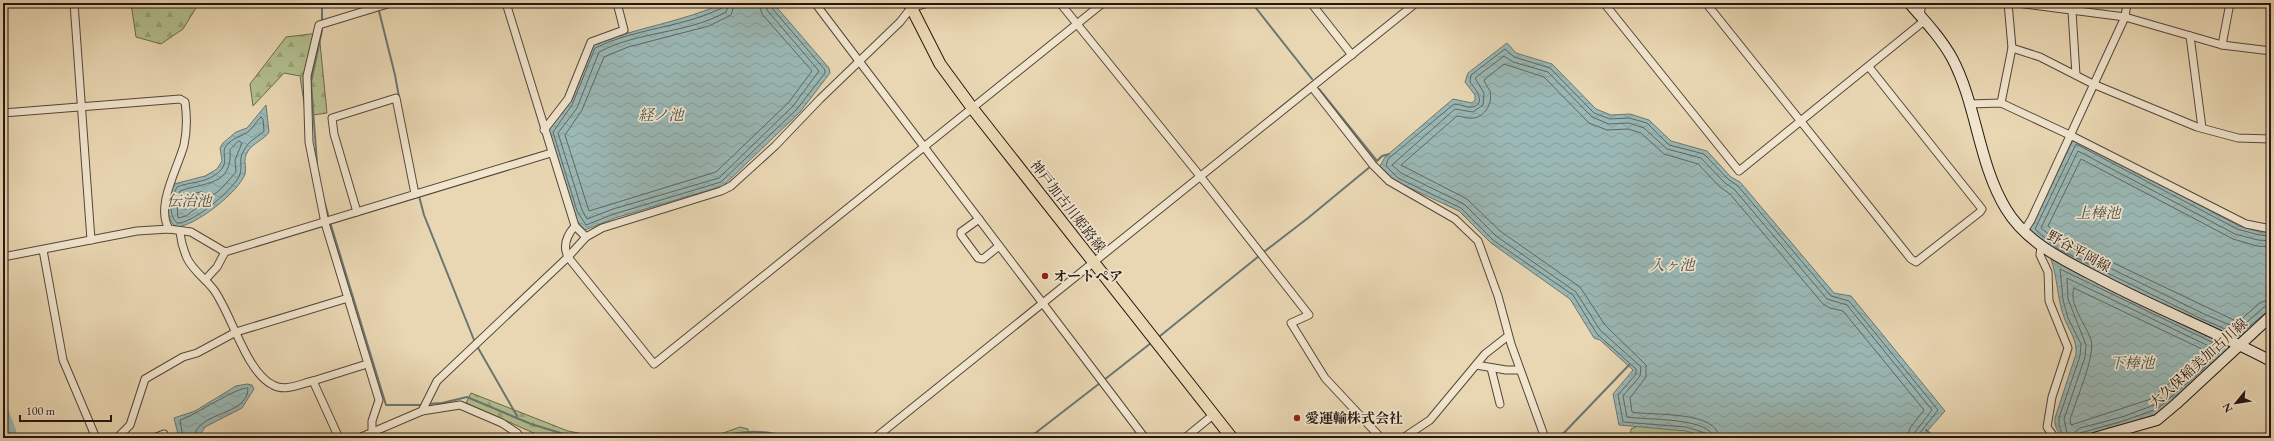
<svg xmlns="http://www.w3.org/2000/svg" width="2274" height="441" viewBox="0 0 2274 441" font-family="'EB Garamond','Noto Serif JP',serif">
<defs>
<pattern id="forest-firs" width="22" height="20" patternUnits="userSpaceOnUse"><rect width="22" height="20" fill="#b3bf8f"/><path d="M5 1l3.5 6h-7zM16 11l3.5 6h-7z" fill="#9aa37a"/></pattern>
<pattern id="water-waves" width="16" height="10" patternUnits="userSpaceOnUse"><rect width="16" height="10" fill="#9ab8b5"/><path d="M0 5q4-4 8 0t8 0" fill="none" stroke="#859d9b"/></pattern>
</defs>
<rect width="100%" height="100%" fill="#e9d7b3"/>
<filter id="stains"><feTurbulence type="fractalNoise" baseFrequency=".005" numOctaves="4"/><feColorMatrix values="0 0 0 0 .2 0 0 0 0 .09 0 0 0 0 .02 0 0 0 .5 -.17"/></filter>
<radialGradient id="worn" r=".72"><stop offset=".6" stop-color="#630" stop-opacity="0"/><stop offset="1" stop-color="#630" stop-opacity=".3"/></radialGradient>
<!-- forest -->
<g fill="url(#forest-firs)" stroke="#6c6a50">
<path d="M131,3h68l-16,26 -22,15 -25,-7z"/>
<path d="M319,33l8,80 -21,3 -6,-40 -16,-3 -31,33 -3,-22 36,-47z"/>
<path d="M471,393l97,38 36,7h-59l-79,-35z"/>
<path d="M1663,414l50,24h-83l1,-9z"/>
<path d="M740,427l8,2v9h-39z"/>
</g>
<!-- water -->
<g fill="url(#water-waves)" stroke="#6b7773">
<path d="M724,3h49l56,65 1,5 -30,39 -77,74 -108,32 -30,12 -10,-11 -27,-88 17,-23 27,-63c43,-17 90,-23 132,-42z"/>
<path d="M1507,43l9,10 36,11 44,45 15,6 19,-1 19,6 22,21 36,10 24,26 9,5 94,111 17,3 94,115 -24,27h-211l-24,-7 -67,-6 -6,-31 20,-24 -33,-30 -6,-2 -24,-39 -79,-56 -32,-32 -64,-30 -15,-15 5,-9 68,-58 19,4 3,-3v-5l-10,-13 3,-9z"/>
<path d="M266,105l3,27c-5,8 -16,11 -21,19 -6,10 -1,14 -3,23 -6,18 -51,53 -69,53 -13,-11 -8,-29 -2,-43l31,-8 12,-7 5,-8 -2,-13 3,-5 13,-11 11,-4z"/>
<path d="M2074,138l165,88 21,6h11v81l-31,26 -40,-16 -144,-71 -27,-21z"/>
<path d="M2051,259l178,87 -1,5 -69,62 -35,12 -46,13h-17l-6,-13v-7l21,-64c1,-14 -6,-22 -11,-34 -8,-20 -7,-41 -14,-61z"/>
<path d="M247,384l5,1 2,4 -12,19 -37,19 -7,11h-19l-5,-20 21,-7 41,-25z"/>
</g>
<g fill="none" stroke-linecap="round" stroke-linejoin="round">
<!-- shore -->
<g stroke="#5f6763" stroke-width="1">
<path d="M724,3l-2,5c-40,20 -87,20 -127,40l-23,57 -19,27 24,79 9,14 28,-11 107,-32 76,-73 28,-36v-3l-54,-63 -1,-4"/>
<path d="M729,3l-3,9c-39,22 -88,19 -127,40l-22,56 -19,25 24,77 5,9 26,-10 106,-31 74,-72 26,-35 -52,-61 -2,-7"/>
<path d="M735,3l-4,12 -22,11 -81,21 -24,10 -22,53 -17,25 24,76 127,-39 73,-70 23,-31 -50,-57 -3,-11"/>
<path d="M261,117l2,2 1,12c-6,6 -14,9 -18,16 -9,12 -3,17 -6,27 -4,14 -49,51 -63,49 -10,-9 -5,-26 0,-36 12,-5 27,-4 38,-12 17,-11 5,-21 11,-29 7,-9 16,-9 23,-15 5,-4 7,-10 12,-14z"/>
<path d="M239,141l3,2 -7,17 1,12 -15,17 -35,27 -8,2 -1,-13 3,-14c25,-9 53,-5 50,-41z"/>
<path d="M202,192l1,4 -17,13h-3l2,-13z"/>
<path d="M2271,241l-13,-1 -23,-6 -157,-83 -37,77 20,16 143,70 35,15 25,-22 7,-1"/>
<path d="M2271,247l-14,-1 -24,-7 -152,-80 -33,67 15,13 175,83 23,-20 10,-2"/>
<path d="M2074,288l130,62 1,3 -54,46 -80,26 -1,-5c5,-18 26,-65 21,-80 -5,-16 -23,-36 -17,-52z"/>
<path d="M2268,311l-29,24 -37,-16 -144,-70 -23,-20 41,-85 161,85 22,6 12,1"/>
<path d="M183,438l-3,-18c16,-5 56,-33 68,-32 0,29 -51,22 -54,50"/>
<path d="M1708,438l-3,-5 -19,-6 -63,-5 -5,-27 18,-21v-5l-39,-35 -24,-39 -80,-55 -32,-32 -63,-30 -12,-12 2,-7 66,-55c5,0 13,4 18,3 16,-3 2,-20 -2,-25l1,-7 34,-26 9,8 36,11 44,45 16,6 19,-1 18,5 22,22 35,9 24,25 10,7 93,110 18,5 89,109 -19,24 -1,4"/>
<path d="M1713,438c-1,-21 -69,-18 -86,-21l-4,-21 17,-20 1,-9 -41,-37 -24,-38 -80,-56 -32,-32 -63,-31 -9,-8 63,-56 18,3 10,-7 1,-12 -9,-15 29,-22 9,6 35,10 44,45 17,7 20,-1 15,5 23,21 34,9 24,25 9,6 93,110 20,6 85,105 -17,22 -2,6"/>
<path d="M1719,438c-1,-28 -67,-22 -87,-26l-2,-14 16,-21v-12l-41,-40 -25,-38 -80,-56 -33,-32 -66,-34 56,-49c5,0 10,3 16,2 12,-1 20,-15 17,-27 -2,-4 -5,-7 -6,-11l20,-16 40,13 45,46 18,7 21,-1 13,4 23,21 34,10 22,23 10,7 93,110 7,4 13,3 81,99 -14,18 -3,10"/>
<path d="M2063,438l-4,-13v-7l21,-62 1,-12 -13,-26 -5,-18 -3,-31 164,79 -26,26 -41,35 -34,12 -43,12 -1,5"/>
<path d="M2068,438l-4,-19 21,-62 1,-12 -18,-46 -1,-21 148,71 -20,21 -41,35 -32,12 -42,11 -5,4 -1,6"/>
</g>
<!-- stream -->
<g stroke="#6b7773" stroke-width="2">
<path d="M377,3l18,72 4,22"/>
<path d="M1252,3l60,76"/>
<path d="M1319,89l58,72 5,-5 7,-2"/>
<path d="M317,163l-6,-81 11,-52v-27"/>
<path d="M419,196l5,19 50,125"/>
<path d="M324,201l5,17"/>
<path d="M330,222l56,183h37"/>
<path d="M1265,251l43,-33 63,-52"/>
<path d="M1160,336l99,-80"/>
<path d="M477,346l40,70"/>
<path d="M1104,380l47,-37"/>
<path d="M427,404l15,-1 25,-6 64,27 46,14"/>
<path d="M1926,430l9,8"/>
<path d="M719,438c24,-9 47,-8 71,0"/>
<path d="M1029,438l71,-55"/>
<path d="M1559,438l70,-73"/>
</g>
<!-- river -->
<path stroke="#9ab8b5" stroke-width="11" d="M3,411l10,27"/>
<defs>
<g id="minor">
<path d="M74,3l17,237"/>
<path d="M506,3l69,223 11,11"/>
<path d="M815,3l330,435"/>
<path d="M1060,3l140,173 109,139 -18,8 34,55 56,60"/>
<path d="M1311,3l41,52"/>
<path d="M1604,3l135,168 185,-150"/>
<path d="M1706,3l205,256 5,3 64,-50 2,-3 -113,-142"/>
<path d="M2017,3l108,14 97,28 49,6"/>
<path d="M2072,11l4,64"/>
<path d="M1920,16l2,-13"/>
<path d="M2190,36l12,92"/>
<path d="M2222,45l8,-42"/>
<path d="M2012,48l28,9 53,27 104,43 41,11 33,1"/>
<path d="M1312,87l61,78 16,16 66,38 23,22 20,55 13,48 34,94"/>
<path d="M2001,103l11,-55 -4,-45"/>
<path d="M1969,104l32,-1 73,34 172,87 25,5"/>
<path d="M3,113l177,-14 5,3c2,14 2,29 -1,43 -6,23 -29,61 -15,84"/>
<path d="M544,130l24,-31 23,-57 33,-12 -7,-27"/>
<path d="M357,212l-23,-78 -2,-16 64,-20 19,96"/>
<path d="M979,219l-18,13v3l17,23 5,1 16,-13"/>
<path d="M575,226c-8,9 -13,19 -7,31l86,107 449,-361"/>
<path d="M2024,231l7,-11 94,-203 2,-14"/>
<path d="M180,232c1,9 3,17 7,26 6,13 19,21 27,32 18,25 32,82 59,95 12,7 27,-1 40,-4l26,57"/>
<path d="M2041,246l-1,9 8,17 1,29 19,47 -16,49 -5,30 8,11"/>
<path d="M43,250l20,110 33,78"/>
<path d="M3,257l134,-26 32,-2 22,3 34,20 326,-99"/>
<path d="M205,280l12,-13 8,-15"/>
<path d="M1476,365l30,5h13"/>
<path d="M1491,368l9,36"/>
<path d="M313,381l54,-17"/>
<path d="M422,411l15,-30 131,-124 18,-20 16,-9 119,-37 10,-5 44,-40 45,-47 80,-77 11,-14 17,-5"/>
<path d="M117,438l13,-13 15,-46 38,-22 14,-4 39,-21 112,-34"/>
<path d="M154,438l10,-4"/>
<path d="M359,438l63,-27 38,-6 42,18 15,10 4,5"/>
<path d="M372,438v-17l7,-21 -54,-177 -16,-81 -2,-66 12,-51 72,-22"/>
<path d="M875,438l541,-435"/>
<path d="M1185,438l28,-23"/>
<path d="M1403,438l27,-18 55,-66 23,-18"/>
</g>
<g id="secondary">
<path d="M1909,3c15,17 32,35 43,55 25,47 26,105 54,151 22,36 60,52 96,71 55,29 114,52 169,81"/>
<path d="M2094,438l63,-18 19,-16 95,-88"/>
</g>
<path id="primary" d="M909,3l31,61 33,45 259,329"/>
</defs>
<!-- minor casing -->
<use href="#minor" stroke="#55463a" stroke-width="9"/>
<!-- secondary casing -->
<use href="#secondary" stroke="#241611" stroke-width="12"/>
<!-- primary casing -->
<use href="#primary" stroke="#241611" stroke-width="13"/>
<!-- minor -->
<use href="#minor" stroke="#f1e5ce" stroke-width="7"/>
<!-- secondary -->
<use href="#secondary" stroke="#f1e5ce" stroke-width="10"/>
<!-- primary -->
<use href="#primary" stroke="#e9d7b3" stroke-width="11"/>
</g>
<!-- markers -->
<g fill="#8f2418" stroke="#f1e5ce" stroke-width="1.5">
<circle cx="1045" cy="276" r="4"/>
<circle cx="1297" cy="418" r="4"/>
</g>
<g text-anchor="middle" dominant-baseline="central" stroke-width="3.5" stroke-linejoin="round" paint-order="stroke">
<!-- street labels -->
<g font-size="14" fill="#241611" stroke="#f1e5ce">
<text transform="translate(1068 206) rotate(52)">神戸加古川姫路線</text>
<text transform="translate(2079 251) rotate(29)">野谷平岡線</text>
<text transform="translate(2198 363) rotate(-42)">大久保稲美加古川線</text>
</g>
<!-- poi labels -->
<g font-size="14" font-weight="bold" fill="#241611" stroke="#f1e5ce" text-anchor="start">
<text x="1053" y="276">オートペア</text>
<text x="1305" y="418">愛運輸株式会社</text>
</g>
<!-- water labels -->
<g font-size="15" font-style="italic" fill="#4d4f4a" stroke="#f1e5ce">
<text x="661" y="114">経ノ池</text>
<text x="189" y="200">伝治池</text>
<text x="2098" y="212">上棒池</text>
<text x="1672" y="264">入ヶ池</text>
<text x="2132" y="362">下棒池</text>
</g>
</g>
<!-- margin -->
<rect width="2274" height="441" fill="none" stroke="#e9d7b3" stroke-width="16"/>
<rect x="4" y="4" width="2266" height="433" fill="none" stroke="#241611" stroke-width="2"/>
<rect x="8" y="8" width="2258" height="425" fill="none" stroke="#241611"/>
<!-- north arrow -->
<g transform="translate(2236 403) rotate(240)" stroke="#f1e5ce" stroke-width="3" paint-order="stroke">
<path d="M0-3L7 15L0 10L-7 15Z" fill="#241611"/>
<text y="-6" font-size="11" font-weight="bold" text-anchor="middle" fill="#241611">N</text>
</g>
<!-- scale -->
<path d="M20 415v6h91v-6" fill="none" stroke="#241611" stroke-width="2"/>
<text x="26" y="415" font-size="12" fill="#241611" stroke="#f1e5ce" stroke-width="3" paint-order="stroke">100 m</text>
<rect width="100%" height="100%" filter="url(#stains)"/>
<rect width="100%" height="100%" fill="url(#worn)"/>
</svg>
